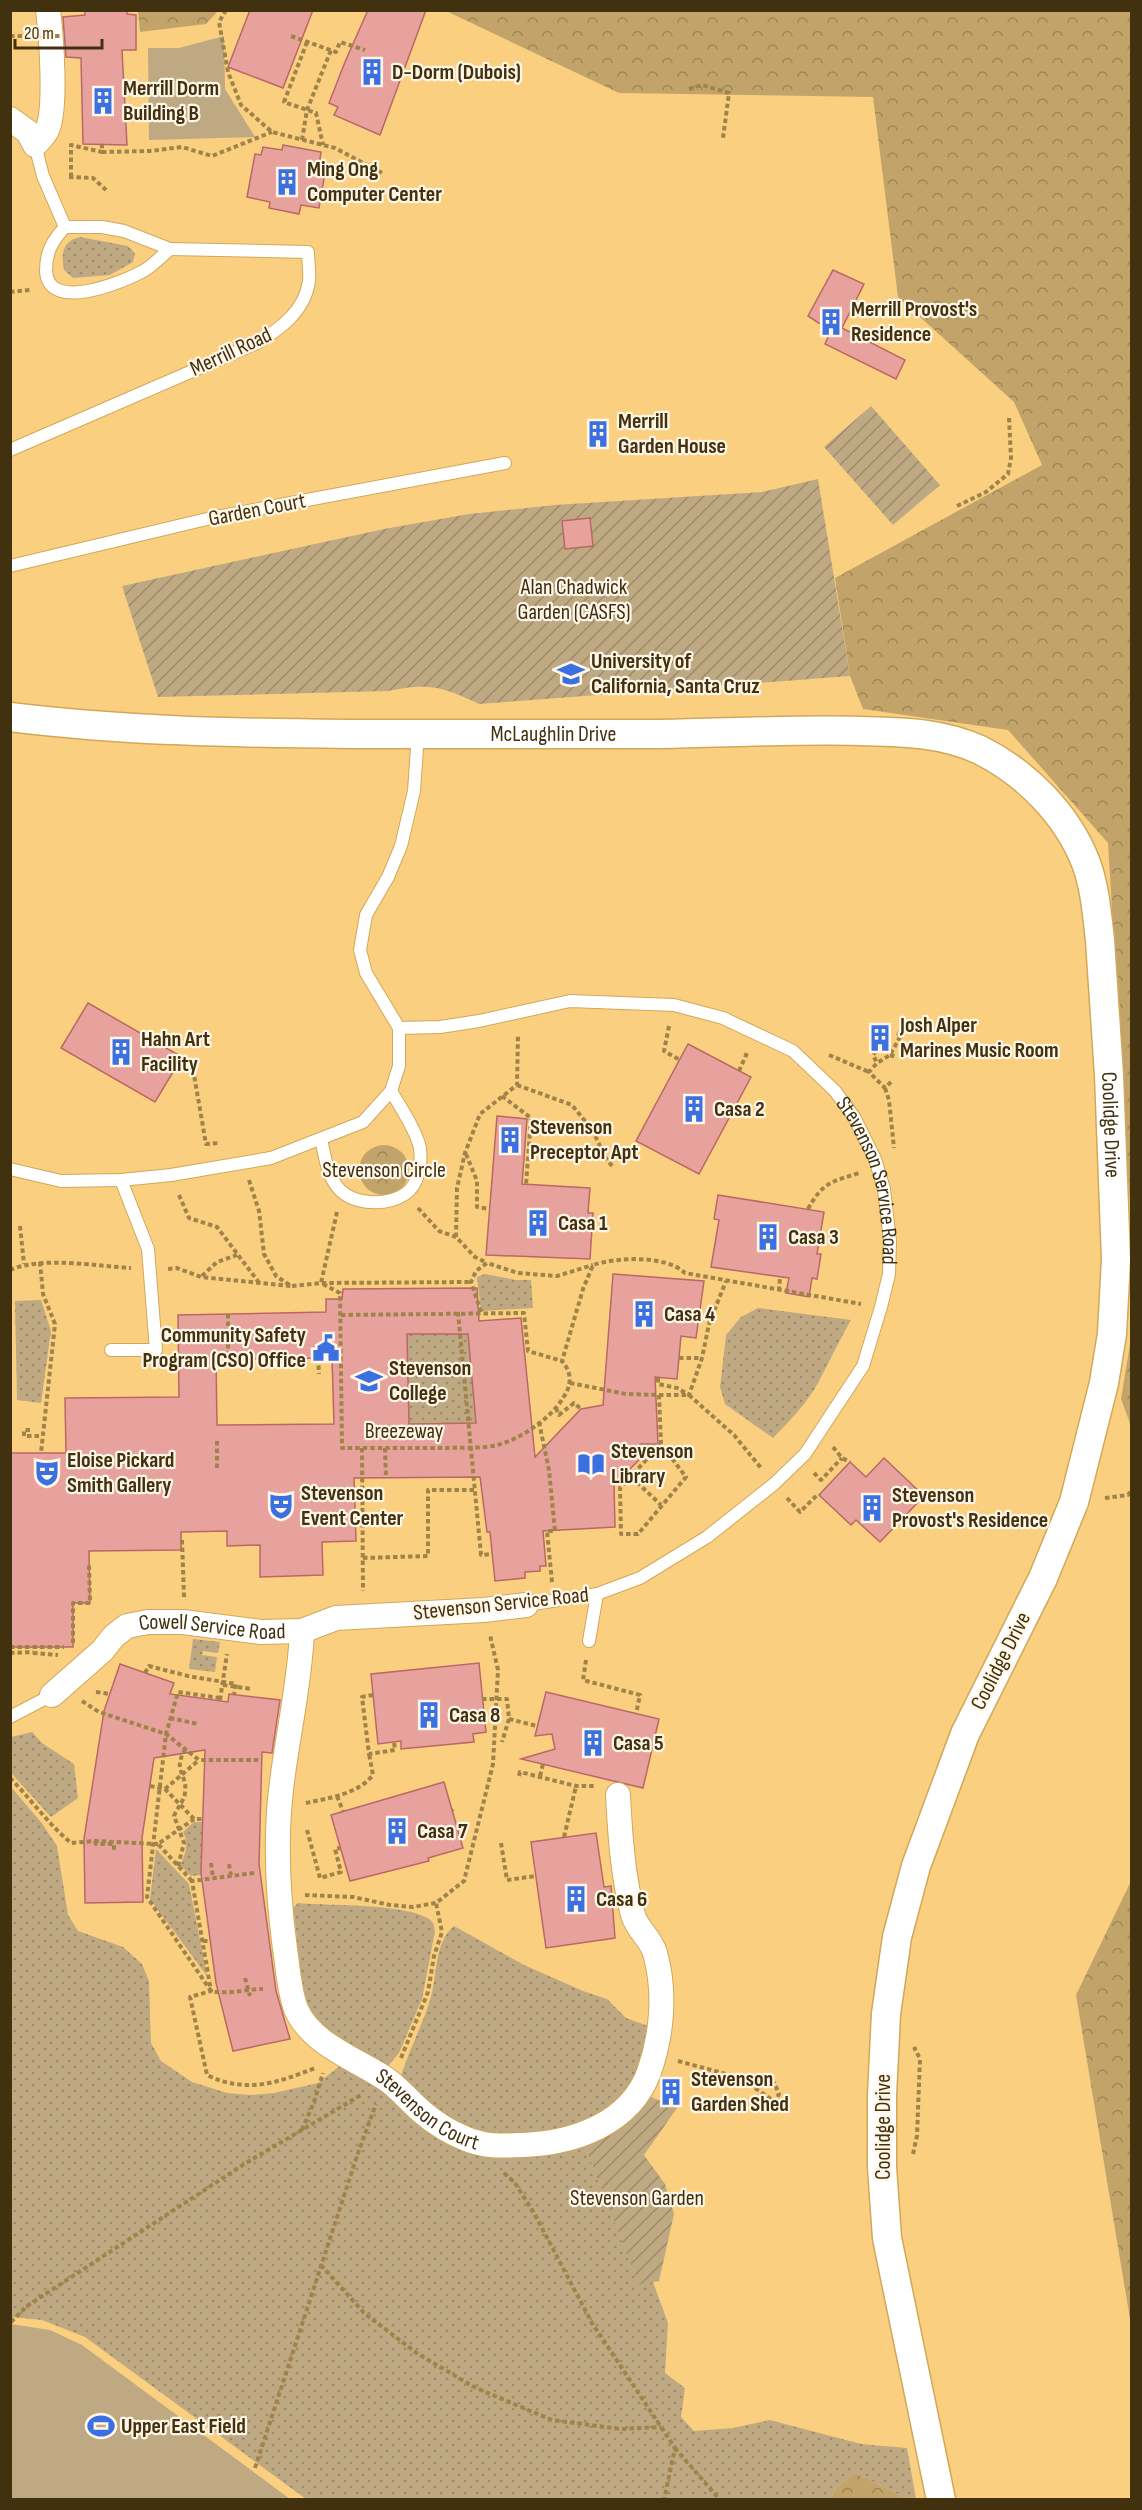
<svg xmlns="http://www.w3.org/2000/svg" width="1142" height="2510" viewBox="0 0 1142 2510" font-family="'Sofia Sans Condensed',sans-serif">
<defs>
<pattern id="grass-dots" width="8" height="8" patternUnits="userSpaceOnUse" patternTransform="scale(1.5)"><rect width="8" height="8" fill="#bea983"/><path d="M2 2h.1M6 6h.1" fill="none" stroke="#9c8a6a" stroke-width="1.8" stroke-linecap="round"/></pattern>
<pattern id="forest-crowns" width="20" height="18" patternUnits="userSpaceOnUse" patternTransform="scale(1.5)"><rect width="20" height="18" fill="#c2a46a"/><path d="M2 6a3 3 0 1 1 6 0M12 15a3 3 0 1 1 6 0" fill="none" stroke="#9f8656"/></pattern>
<pattern id="garden-furrows" width="10" height="10" patternUnits="userSpaceOnUse" patternTransform="scale(1.5)"><rect width="10" height="10" fill="#bea983"/><path d="M-1 1l2-2M0 10L10 0M9 11l2-2" fill="none" stroke="#9c8a6a"/></pattern>
</defs>
<rect width="100%" height="100%" fill="#fad080"/>
<!-- grass -->
<g fill="url(#grass-dots)">
<path d="M80,237l48,9 7,7 -2,9 -23,13 -37,3 -9,-8c-3,-16 -2,-29 16,-33z"/>
<path d="M485,1274l31,6h15l2,28 -52,3 -4,-34z"/>
<path d="M41,1300l10,31 -10,72 -24,-3 -2,-99z"/>
<path d="M758,1308l93,12c-12,21 -22,42 -33,63 -11,20 -29,39 -45,55l-48,-34 -5,-17 6,-52 15,-18z"/>
<path d="M407,1334h61l8,89 -67,1z"/>
<path d="M193,1639l27,3 -2,11 -15,-2 -1,4 15,2 -2,15 -26,-3z"/>
<path d="M32,1732l10,11 32,21 4,34 -27,19 -40,-44v-36z"/>
<path d="M10,1786l31,36 16,24 11,69 10,16 45,16 19,17 7,17 2,62 10,18 31,21 35,11 23,2 24,-2 44,-10 23,-18 30,13 68,60 145,6 55,140 14,-2 15,41 -3,50 20,15 -4,29 13,14 39,-3 37,-8 91,24 46,4 9,51h-8l-53,-26 -20,16 -4,11 -525,-1 -221,-162 -43,-17 -31,-3z"/>
<path d="M194,1822h8l-1,53 -10,1 -11,-11c6,-12 9,-21 3,-33z"/>
<path d="M156,1849l33,35 18,92 -57,-77z"/>
<path d="M298,1903c30,3 106,0 131,16 5,3 5,7 6,12l-13,68 -23,54 -10,12 -5,2c-15,-7 -32,-13 -46,-22 -43,-29 -37,-92 -45,-137z"/>
<path d="M454,1926l70,39 59,26 24,8 19,19 25,9 -17,57 -38,38 -59,15 -71,-5 -41,-28 -24,-28c8,-26 21,-50 29,-76 8,-24 3,-56 24,-74z"/>
</g>
<!-- forest -->
<g fill="url(#forest-crowns)">
<path d="M138,11v-1l80,1 -12,13 -66,8z"/>
<path d="M446,11h685v1214l-23,-382 -100,-113 -145,-21 -13,-33 -15,-98 207,-113 -28,-63 -116,-105 -25,-200 -254,-4z"/>
<circle cx="384" cy="1170" r="25"/>
<path d="M1131,1338v88l-10,-27z"/>
<path d="M1131,1881v444l-55,-330z"/>
<path d="M855,2473l53,26h-77l4,-10z"/>
</g>
<!-- garden -->
<g fill="url(#garden-furrows)">
<path d="M871,406l69,79 -47,40 -69,-78z"/>
<path d="M818,479l32,197 -371,28c-38,-18 -51,-21 -91,-13l-230,6 -36,-111 262,-57 85,-15 86,-9 207,-13z"/>
<path d="M651,2097l26,11 -33,47 21,29 9,30 -15,67 -20,4 -55,-141 58,-36z"/>
</g>
<!-- pitch -->
<g fill="#bea983">
<path d="M224,36l1,53 30,48 -106,3 -1,-92h31z"/>
<path d="M11,2324l39,6 32,15 208,154h-279z"/>
</g>
<!-- building -->
<g fill="#e7a29e" stroke="#bb6764" stroke-width="1.5" fill-rule="evenodd">
<path d="M85,10h42v4l9,1v35h-14l5,95 -44,-1 -2,-86 -15,-1 -3,-40 22,-2z"/>
<path d="M250,10h63l-30,78 -55,-21z"/>
<path d="M368,10h58l-46,125 -46,-20 4,-8 -9,-4 16,-41z"/>
<path d="M283,145l38,7 -2,14 7,1 -7,41 -18,-3 -2,9 -30,-6 1,-6 -23,-5 8,-43 6,1 2,-8 19,3z"/>
<path d="M833,270l31,14 -22,44 63,32 -9,19 -71,-35 6,-13 -23,-15z"/>
<path d="M590,518l3,28 -28,3 -3,-28z"/>
<path d="M88,1003l94,54 -27,45 -94,-54z"/>
<path d="M688,1044l63,33 -52,97 -63,-33z"/>
<path d="M497,1116l30,3 -5,65 68,4 -2,25h5l-3,46 -104,-4z"/>
<path d="M718,1195l106,17 -7,42h4l-4,25 -5,-1 -3,19 -23,-4 3,-15 -78,-11 8,-47 -5,-1z"/>
<path d="M613,1274l91,7 -8,57 -15,-2 -4,43 -22,-2 3,67h-18l1,14 -27,27 1,42 -72,4 3,35h-6v5l-15,1v6l-30,3 -5,-49h-3l-7,-55 -126,1 2,63 -34,1 1,33 -63,2v-32l-33,1v-15l-46,1v18l-92,1 1,52h-17v44h-63v-194h56l-1,-55 114,-1 -1,-82 148,-3v-13h16l1,-10 134,-1 2,33 42,-3 14,139 46,-48 22,-4zM407,1334h61l8,89 -67,1zM332,1358l2,66 -117,1 -1,-66z"/>
<path d="M884,1458l40,38 -44,46 -24,-22 -5,5 -32,-30 31,-33 16,15z"/>
<path d="M479,1663l7,69 -13,2 1,8 -73,7v-8l-23,3 -7,-70z"/>
<path d="M120,1664l54,19 -4,11 58,8 1,-8 51,6 -8,53 -10,-1 -3,112 17,127 14,48 -57,12 -17,-68 -15,-110 4,-123 -51,8 -12,80 1,64 -58,1 -1,-64 20,-128z"/>
<path d="M546,1692l113,27 -16,69 -122,-29 34,-10 -3,-15 -17,2z"/>
<path d="M444,1782l19,66 -35,10 1,3 -79,20 -19,-66z"/>
<path d="M596,1833l8,54 7,-1 4,52 -69,10 -15,-106z"/>
</g>
<g fill="none" stroke-linecap="round" stroke-linejoin="round">
<defs>
<g id="service">
<path d="M35,145l8,31 22,51"/>
<path d="M65,227h37l22,4 46,18c-8,7 -16,15 -25,21 -19,11 -97,44 -99,1 0,-19 6,-30 19,-44z"/>
<path d="M10,450l247,-107c23,-14 48,-32 52,-62 1,-9 -1,-20 -1,-29l-138,-3"/>
<path d="M10,566l201,-48 294,-55"/>
<path id="s1" d="M399,1028l41,-1 39,-6 91,-20 104,4 49,13 70,33 42,40 19,26 21,42 9,30 6,52 -1,33 -8,33 -18,59 -58,88 -31,30 -67,53 -67,41 -43,16 -71,11"/>
<path d="M321,1139c4,17 6,38 19,51 15,15 47,16 65,4 14,-9 17,-31 15,-46 -3,-16 -20,-42 -29,-57"/>
<path d="M10,1169l51,12 60,-1 50,-5 100,-17 92,-36 28,-31 8,-25v-38l-33,-55 -6,-23 6,-35 22,-38 13,-31 13,-55 4,-57"/>
<path d="M111,1350h45l-8,-101 -27,-69"/>
<path d="M589,1641l8,-47"/>
<path d="M10,1717l42,-22"/>
</g>
<g id="minor">
<path d="M10,119l18,13 7,13c4,-5 10,-10 12,-15 10,-20 4,-96 1,-120"/>
<path id="s2" d="M302,1631c-2,53 -15,106 -21,159 -6,52 -3,107 4,159 3,19 4,42 11,60 15,35 60,50 90,70 13,9 24,23 36,33 13,11 27,20 42,26 20,9 38,8 59,7 51,-2 107,-21 126,-73 13,-37 17,-80 6,-119 -4,-14 -18,-24 -22,-38 -10,-38 -13,-80 -15,-120"/>
<path id="s3" d="M52,1695l50,-44 12,-15 13,-10 21,-4h35l78,10 41,-1 34,-13 148,-8 42,-5"/>
</g>
<g id="tertiary">
<path id="s4" d="M10,717c113,14 227,16 340,17 104,0 207,0 310,0 67,-1 134,-5 201,-3 40,1 81,1 119,19 46,23 87,64 106,113 9,24 11,52 14,77l9,135 7,184 -4,75 -8,49 -30,119 -31,76 -78,156 -49,132 -19,71 -11,77 -4,81v72l5,71 54,262"/>
</g>
</defs>
<!-- service casing -->
<use href="#service" stroke="#d0a859" stroke-width="14"/>
<!-- minor casing -->
<use href="#minor" stroke="#d0a859" stroke-width="26"/>
<!-- tertiary casing -->
<use href="#tertiary" stroke="#d0a859" stroke-width="31"/>
<!-- path -->
<g stroke="#a08349" stroke-width="4" stroke-dasharray="4.5 3" stroke-linecap="butt">
<path d="M226,10l-7,12 9,50 13,33 31,27 63,16 47,25"/>
<path d="M291,36l45,16 4,-10 25,8"/>
<path d="M307,42l-23,60 32,11 7,32"/>
<path d="M689,89l13,-4 27,8 -6,45"/>
<path d="M302,140l5,-30 24,-60"/>
<path d="M102,152l48,-1 32,-4 30,9 60,-24"/>
<path d="M69,177l24,1 13,12"/>
<path d="M71,177v-32l31,7v-7"/>
<path d="M10,292l20,-2"/>
<path d="M957,506l29,-14 22,-18 3,-16 -2,-40"/>
<path d="M669,1026l-5,25 16,9"/>
<path d="M876,1051l-3,4 4,8"/>
<path d="M829,1055l40,17"/>
<path d="M890,1055l7,2"/>
<path d="M178,1062l16,13 12,69 13,-1"/>
<path d="M739,1071l8,-18"/>
<path d="M891,1082l-6,6 -16,-16 8,-9 13,-8 11,-20 -4,-2"/>
<path d="M517,1085l55,20 21,26 12,26 7,9"/>
<path d="M885,1088l4,12 5,48"/>
<path d="M502,1096l29,22 -5,66"/>
<path d="M466,1154l11,27v26l12,2"/>
<path d="M249,1180l10,31 5,43 12,22 15,10 30,-3 150,-1"/>
<path d="M179,1195l10,23 28,9 43,57"/>
<path d="M418,1208l21,23 17,6 19,20 12,6"/>
<path d="M808,1209c15,-27 23,-27 51,-36"/>
<path d="M337,1212l-16,71 19,10 2,155c35,0 70,0 105,0 16,-1 35,1 50,-3 24,-6 53,-26 66,-47 9,-13 9,-25 -1,-37l21,-72 10,-24c24,-8 73,-10 92,8l176,31"/>
<path d="M20,1226l4,38"/>
<path d="M456,1237l1,-49 8,-35 15,-39 37,-29 1,-51"/>
<path d="M40,1262l3,32 12,30 -14,129"/>
<path d="M168,1269l9,-1 24,9 90,9"/>
<path d="M10,1270c32,-14 86,-4 121,-2"/>
<path d="M202,1276l15,-14 20,-7"/>
<path d="M779,1291l1,-14"/>
<path d="M458,1312l23,243 12,-1"/>
<path d="M481,1312l-10,-30 5,-11 11,-8 31,10 39,3 36,-11"/>
<path d="M228,1314v45"/>
<path d="M341,1315l183,-2 4,38 34,10"/>
<path d="M318,1358l1,16"/>
<path d="M679,1358h23"/>
<path d="M658,1378v6l19,4 12,7 13,-37 7,-34 17,-43"/>
<path d="M570,1383l56,11 33,1 2,49 25,33 -48,57h-17l-1,-46 27,-29 -1,-15"/>
<path d="M659,1395h30l45,40 27,33"/>
<path d="M556,1408l3,7 15,-12 7,6"/>
<path d="M539,1422l10,48 6,61h-8l5,51"/>
<path d="M30,1430h-6v6h18"/>
<path d="M217,1441v28"/>
<path d="M833,1447l9,11 8,4"/>
<path d="M362,1448l1,143"/>
<path d="M385,1448l1,30"/>
<path d="M626,1472l35,33"/>
<path d="M814,1473l7,7 21,-22"/>
<path d="M787,1498l13,14 18,-18"/>
<path d="M1105,1498l23,-3 4,-6"/>
<path d="M182,1540l2,57"/>
<path d="M363,1558l65,-2v-66h48"/>
<path d="M73,1643v-40h17l-1,-39"/>
<path d="M10,1647h54"/>
<path d="M10,1653l23,-1"/>
<path d="M33,1653l25,2"/>
<path d="M586,1660l-3,20 57,15 -4,19"/>
<path d="M145,1673l4,-7 39,10 48,8 -2,11"/>
<path d="M223,1685l29,4"/>
<path d="M96,1692l14,2"/>
<path d="M373,1695l-11,2 7,57 26,-4 -1,-8"/>
<path d="M220,1698l-42,-6 -12,42 -19,163 64,94c18,4 34,-2 52,-2"/>
<path d="M482,1699h25l2,20 -7,23"/>
<path d="M220,1700l7,-46"/>
<path d="M82,1701l17,11 67,22 33,26h61"/>
<path d="M170,1718l28,6"/>
<path d="M509,1719l28,7"/>
<path d="M519,1776l1,-4 56,14h19"/>
<path d="M540,1776l3,-12"/>
<path d="M10,1778c21,21 38,46 61,65l24,-2 63,3"/>
<path d="M150,1786l15,3 29,30h9"/>
<path d="M165,1789l34,-29"/>
<path d="M337,1796l6,15"/>
<path d="M306,1803c23,-5 52,-9 67,-28l-4,-21"/>
<path d="M452,1810l1,-1"/>
<path d="M307,1830l13,48 21,-6 -6,-23 5,-1"/>
<path d="M564,1837l12,-51"/>
<path d="M95,1841l1,3h18v7"/>
<path d="M501,1843l6,37 29,-4"/>
<path d="M211,1863l2,15"/>
<path d="M229,1864l2,11"/>
<path d="M178,1866l6,-23 -10,-27c3,-8 10,-15 11,-23 3,-19 -13,-22 0,-43"/>
<path d="M254,1873l-62,8 19,110 -21,6 17,78c39,19 70,8 108,-7"/>
<path d="M192,1881l-34,-37 36,-25"/>
<path d="M305,1895l48,2 37,8 23,2 23,-4 28,-22 29,-117 5,-94 -8,-35"/>
<path d="M203,1941h8"/>
<path d="M245,1978l5,18"/>
<path d="M401,2058l27,-66 6,-36 8,-24 -6,-29"/>
<path d="M678,2061l63,17 34,24 4,-8 -5,-12"/>
<path d="M302,2130l12,-28 9,-29"/>
<path d="M913,2154l4,-18 3,-77 -6,-12"/>
<path d="M504,2173l11,10 19,30 58,110 83,125 -11,52"/>
<path d="M321,2265l43,48 54,41 58,34 76,32 68,9 41,-2"/>
<path d="M11,2322l16,-16 219,-143 115,-68"/>
<path d="M675,2448l45,52"/>
<path d="M255,2468l103,-315 18,-49"/>
</g>
<!-- service -->
<use href="#service" stroke="#fff" stroke-width="12"/>
<!-- minor -->
<use href="#minor" stroke="#fff" stroke-width="24"/>
<!-- tertiary -->
<use href="#tertiary" stroke="#fff" stroke-width="28"/>
<!-- path-bridge -->
<path stroke="#a08349" stroke-width="4" stroke-dasharray="4.5 3" stroke-linecap="butt" d="M10,36h52"/>
</g>
<!-- icons -->
<defs>
<symbol id="building-bare" viewBox="-9 -9 18 18"><path d="M-4-6H4V6H1V3H-1V6H-4ZM-2.5-4.3h1.7v1.8h-1.7ZM.8-4.3h1.7v1.8H.8ZM-2.5-1h1.7V.8h-1.7ZM.8-1h1.7V.8H.8Z" fill="#3a70e0" stroke="#fff6e7" stroke-width="2.5" paint-order="stroke"/></symbol>
<symbol id="university-bare" viewBox="-9 -9 18 18"><path d="M0-5L7-2L0 1L-7-2ZM-4 1L0 2.5L4 1V4Q0 6-4 4Z" fill="#3a70e0" stroke="#fff6e7" stroke-width="2.5" paint-order="stroke"/></symbol>
<symbol id="civic-bare" viewBox="-9 -9 18 18"><path d="M-.6-6.5H3V-4.5H.6V-3L4-1V1h2V6H-6V1h2V-1L-.6-3ZM-1.2 2.5V6h2.4V2.5Z" fill="#3a70e0" stroke="#fff6e7" stroke-width="2.5" paint-order="stroke"/></symbol>
<symbol id="library-bare" viewBox="-9 -9 18 18"><path d="M-6-4Q-3-5.5-.7-3.5V5Q-3 3-6 4ZM6-4Q3-5.5 .7-3.5V5Q3 3 6 4Z" fill="#3a70e0" stroke="#fff6e7" stroke-width="2.5" paint-order="stroke"/></symbol>
<symbol id="theatre-bare" viewBox="-9 -9 18 18"><path d="M-5-5.5Q0-4 5-5.5V0Q5 5 0 6Q-5 5-5 0ZM-3.3-2.5H-1v1.5H-3.3ZM1-2.5H3.3v1.5H1ZM-2.8 1Q0 5.5 2.8 1Z" fill="#3a70e0" stroke="#fff6e7" stroke-width="2.5" paint-order="stroke"/></symbol>
<symbol id="stadium-bare" viewBox="-9 -9 18 18"><path d="M0-5a6.5 5 0 1 0 0 10a6.5 5 0 1 0 0-10ZM-3.5-1.8h7v3.6h-7Z" fill="#3a70e0" stroke="#fff6e7" stroke-width="2.5" paint-order="stroke"/></symbol>
</defs>
<g fill-rule="evenodd">
<use href="#building-bare" x="353" y="53" width="38" height="38"/>
<use href="#building-bare" x="84" y="82" width="38" height="38"/>
<use href="#building-bare" x="268" y="163" width="38" height="38"/>
<use href="#building-bare" x="812" y="303" width="38" height="38"/>
<use href="#building-bare" x="579" y="415" width="38" height="38"/>
<use href="#university-bare" x="552" y="655" width="38" height="38"/>
<use href="#building-bare" x="861" y="1019" width="38" height="38"/>
<use href="#building-bare" x="102" y="1033" width="38" height="38"/>
<use href="#building-bare" x="675" y="1090" width="38" height="38"/>
<use href="#building-bare" x="491" y="1121" width="38" height="38"/>
<use href="#building-bare" x="519" y="1204" width="38" height="38"/>
<use href="#building-bare" x="749" y="1218" width="38" height="38"/>
<use href="#building-bare" x="625" y="1295" width="38" height="38"/>
<use href="#civic-bare" x="307" y="1329" width="38" height="38"/>
<use href="#university-bare" x="350" y="1362" width="38" height="38"/>
<use href="#library-bare" x="572" y="1445" width="38" height="38"/>
<use href="#theatre-bare" x="28" y="1454" width="38" height="38"/>
<use href="#theatre-bare" x="262" y="1487" width="38" height="38"/>
<use href="#building-bare" x="853" y="1489" width="38" height="38"/>
<use href="#building-bare" x="410" y="1696" width="38" height="38"/>
<use href="#building-bare" x="574" y="1724" width="38" height="38"/>
<use href="#building-bare" x="378" y="1812" width="38" height="38"/>
<use href="#building-bare" x="557" y="1880" width="38" height="38"/>
<use href="#building-bare" x="652" y="2073" width="38" height="38"/>
<use href="#stadium-bare" x="82" y="2407" width="38" height="38"/>
</g>
<g text-anchor="middle" dominant-baseline="central" stroke-width="4.5" stroke-linejoin="round" paint-order="stroke">
<!-- poi labels -->
<g font-size="22" font-weight="bold" fill="#41310f" stroke="#fff6e7" text-anchor="start">
<text x="392" y="72">D-Dorm (Dubois)</text>
<text x="123" y="88">Merrill Dorm<tspan x="123" dy="25">Building B</tspan></text>
<text x="307" y="169">Ming Ong<tspan x="307" dy="25">Computer Center</tspan></text>
<text x="851" y="309">Merrill Provost's<tspan x="851" dy="25">Residence</tspan></text>
<text x="618" y="421">Merrill<tspan x="618" dy="25">Garden House</tspan></text>
<text x="591" y="661">University of<tspan x="591" dy="25">California, Santa Cruz</tspan></text>
<text x="900" y="1025">Josh Alper<tspan x="900" dy="25">Marines Music Room</tspan></text>
<text x="141" y="1039">Hahn Art<tspan x="141" dy="25">Facility</tspan></text>
<text x="714" y="1109">Casa 2</text>
<text x="530" y="1127">Stevenson<tspan x="530" dy="25">Preceptor Apt</tspan></text>
<text x="558" y="1223">Casa 1</text>
<text x="788" y="1237">Casa 3</text>
<text x="664" y="1314">Casa 4</text>
<text x="306" y="1335" text-anchor="end">Community Safety<tspan x="306" dy="25">Program (CSO) Office</tspan></text>
<text x="389" y="1368">Stevenson<tspan x="389" dy="25">College</tspan></text>
<text x="611" y="1451">Stevenson<tspan x="611" dy="25">Library</tspan></text>
<text x="67" y="1460">Eloise Pickard<tspan x="67" dy="25">Smith Gallery</tspan></text>
<text x="301" y="1493">Stevenson<tspan x="301" dy="25">Event Center</tspan></text>
<text x="892" y="1495">Stevenson<tspan x="892" dy="25">Provost's Residence</tspan></text>
<text x="449" y="1715">Casa 8</text>
<text x="613" y="1743">Casa 5</text>
<text x="417" y="1831">Casa 7</text>
<text x="596" y="1899">Casa 6</text>
<text x="691" y="2079">Stevenson<tspan x="691" dy="25">Garden Shed</tspan></text>
<text x="121" y="2426">Upper East Field</text>
</g>
<!-- street labels -->
<g font-size="22" fill="#41310f" stroke="#fff6e7">
<text transform="translate(231 352) rotate(-25)">Merrill Road</text>
<text transform="translate(257 510) rotate(-11)">Garden Court</text>
<text stroke="none"><textPath href="#s4" startOffset="544">McLaughlin Drive</textPath></text>
<text stroke="none"><textPath href="#s4" startOffset="1395">Coolidge Drive</textPath></text>
<text stroke="none"><textPath href="#s1" startOffset="562">Stevenson Service Road</textPath></text>
<text x="404" y="1431">Breezeway</text>
<text transform="translate(501 1604) rotate(-6)">Stevenson Service Road</text>
<text stroke="none"><textPath href="#s3" startOffset="188">Cowell Service Road</textPath></text>
<text transform="translate(1001 1661) rotate(-63)">Coolidge Drive</text>
<text stroke="none"><textPath href="#s2" startOffset="549">Stevenson Court</textPath></text>
<text transform="translate(883 2127) rotate(-90)">Coolidge Drive</text>
</g>
<!-- park labels -->
<g font-size="22" fill="#3b2e13" stroke="#fff6e7">
<text x="574" y="587">Alan Chadwick<tspan x="574" dy="25">Garden (CASFS)</tspan></text>
<text x="384" y="1170">Stevenson Circle</text>
<text x="637" y="2198">Stevenson Garden</text>
</g>
</g>
<!-- border -->
<rect width="1142" height="2510" fill="none" stroke="#41310f" stroke-width="24"/>
<!-- scale -->
<path d="M15 39v9h87v-9" fill="none" stroke="#41310f" stroke-width="3"/>
<text x="24" y="39" font-size="18" fill="#41310f" stroke="#fff6e7" stroke-width="4.5" paint-order="stroke">20 m</text>
</svg>
